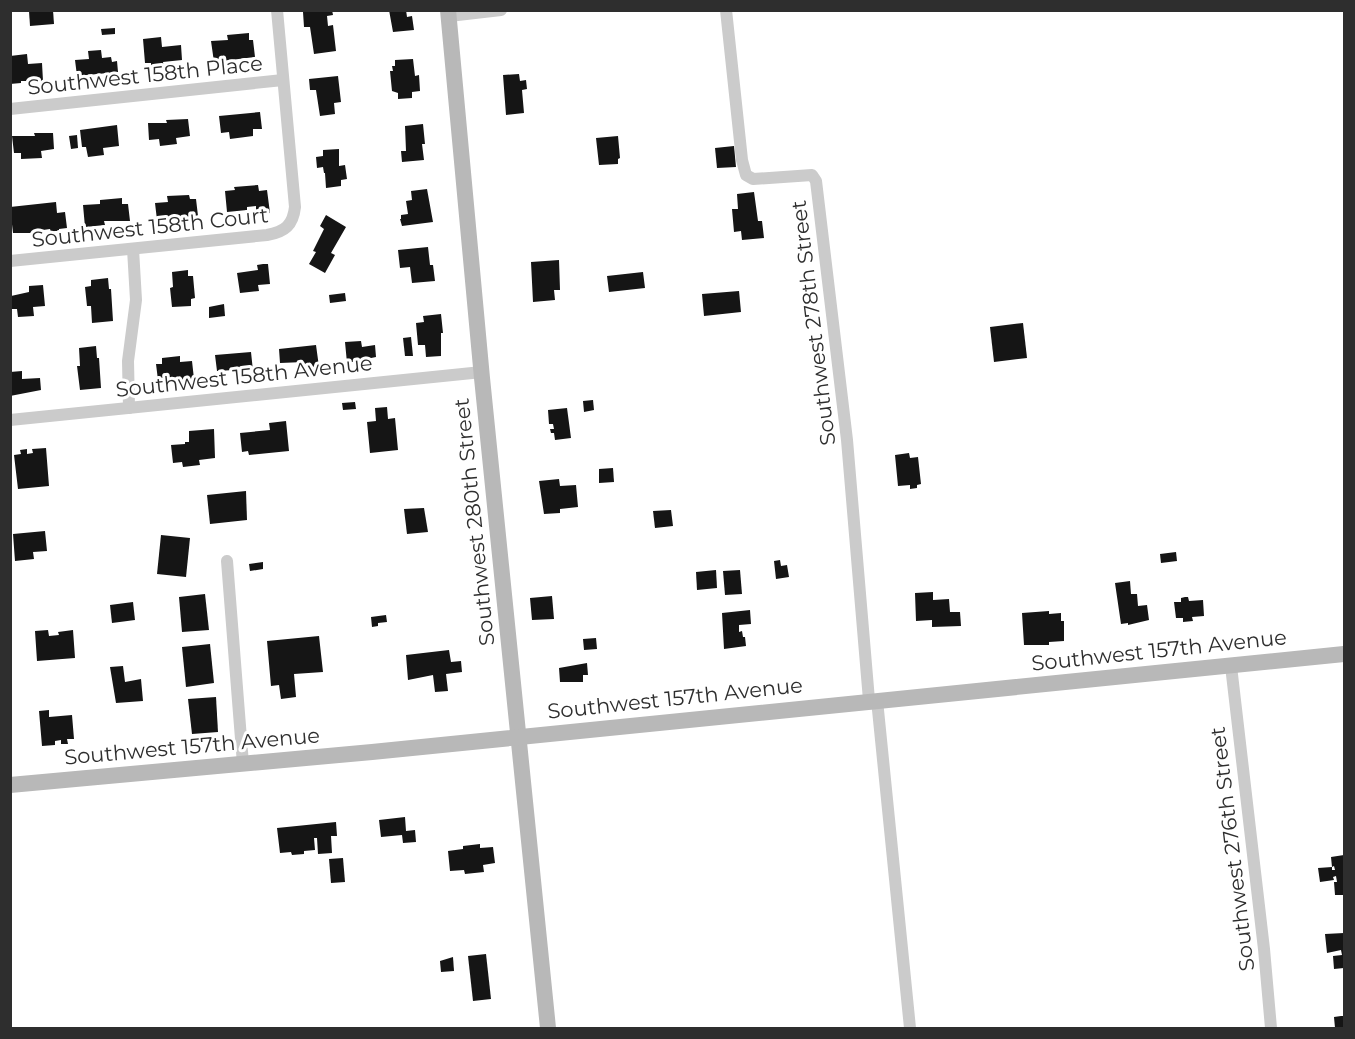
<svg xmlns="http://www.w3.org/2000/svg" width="1355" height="1039" viewBox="0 0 1355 1039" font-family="Montserrat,sans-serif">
<rect width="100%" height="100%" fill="#fff"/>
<!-- building -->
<g fill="#151515">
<path d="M53,10l1,14 -24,2 -1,-15z"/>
<path d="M332,10l1,5 -6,1 1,10 5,-1 3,26 -22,3 -4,-27h-6l-1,-15z"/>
<path d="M389,10h17l1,7 5,-1 2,14 -21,2z"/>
<path d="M115,28v6l-13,1 -1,-6z"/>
<path d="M249,33v7h4l2,17 -41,5 -3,-21 17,-1 -1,-5z"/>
<path d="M161,37l1,10 19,-2 1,15 -19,2 1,6 -13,1v-6h-6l-2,-24z"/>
<path d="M101,50l1,8 9,-1 1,5 5,-1 1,11 -41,4 -2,-16 14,-1 -1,-8z"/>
<path d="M27,54l1,10 14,-1 1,18h-22v2l-11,1v-28z"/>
<path d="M413,59l2,17 4,-1 1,16 -8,1v6l-14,1v-6l-6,-2 -2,-20h3l-1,-5h3v-6z"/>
<path d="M519,74l1,7 6,-1 1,9 -5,1 2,23 -18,2 -3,-40z"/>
<path d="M338,76l3,26 -7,1 1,11 -15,2 -4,-26h-6l-1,-11z"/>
<path d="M260,112l2,17h-9v7l-23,3 -1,-7 -8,1 -2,-17z"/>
<path d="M188,119l2,17 -14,2 1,6 -17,2 -1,-7 -10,1 -1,-17h19l-1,-3z"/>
<path d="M423,124l2,20h-3l2,16 -22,2 -1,-11h5l-1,-25z"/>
<path d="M117,125l2,21 -16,2 1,7 -16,2 -2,-10h-4l-2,-17z"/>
<path d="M34,133h19l1,16 -13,2 1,7 -21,1v-6h-7l-2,-17h23z"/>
<path d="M77,135l1,13 -7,1 -2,-13z"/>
<path d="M618,136l2,22 -2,1v5l-19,1 -3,-27z"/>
<path d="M734,146l2,21 -19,1 -2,-20z"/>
<path d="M339,149v17l6,-1 2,14 -6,1v6l-15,2 -1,-15h-1l-1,-6 -6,1 -1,-11 7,-1v-6z"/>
<path d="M258,185l1,6 8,-1 3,23 -14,2v-9l-9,1v3l-20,2 -2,-21 10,-1 -1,-3z"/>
<path d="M427,189l6,33 -31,4 -2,-7h1v-4l7,-1 -2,-13 6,-1 -1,-9z"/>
<path d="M754,192l4,29h4l2,17 -22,2 -1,-9 -7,1 -2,-23h6l-1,-15z"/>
<path d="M189,195l1,4h6l2,17 -41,4 -2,-17 13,-1 -1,-6z"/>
<path d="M122,198v6h6l2,17h-26l1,4 -20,2 -2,-22 17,-1v-4z"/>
<path d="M56,202l1,11 8,-1 2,16 -8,1v2h-4l-4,1 -1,-3 -7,1v6h-7v-3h-23l-3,-26z"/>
<path d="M326,215l20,12 -15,26 4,2 -10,18 -16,-9 7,-12 -3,-1 11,-22 -4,-3z"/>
<path d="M428,247l2,18h3l2,16 -23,2 -2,-16 -10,1 -2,-18z"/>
<path d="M559,260l1,30h-6l1,10 -22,2 -2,-40z"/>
<path d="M263,264h5l2,20 -12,1 1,6 -19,2 -3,-20 21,-3 -1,-5z"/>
<path d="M188,270v6h5l2,22 -4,1v7l-19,1 -2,-19 3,-1 -1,-15z"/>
<path d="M643,272l2,16 -36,4 -2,-16z"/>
<path d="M108,278l1,11h2l2,32 -21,2 -1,-17h-4l-2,-19 6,-1v-6z"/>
<path d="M43,285l2,21 -12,1 1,9 -16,1 -1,-8h-5l-1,-13 18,-4v-6z"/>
<path d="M739,291l2,21 -37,4 -2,-22z"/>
<path d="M345,293l1,8 -16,2 -1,-8z"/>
<path d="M224,304l1,12 -16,2v-11z"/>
<path d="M441,314l2,19h-2v23l-15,1 -1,-12h-7l-2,-22 8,-1 -1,-6z"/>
<path d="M1023,323l4,35 -33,4 -4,-35z"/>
<path d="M411,337l2,19h-8l-2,-18z"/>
<path d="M361,341l1,6 13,-2 1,12 -29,6 -2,-21z"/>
<path d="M316,345l3,22 -14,1 -1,-6 -24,1 -1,-14z"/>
<path d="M96,346l1,12h2l2,30 -21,2 -3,-24h3l-1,-18z"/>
<path d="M251,352l2,19 -19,2v-3l-17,1 -2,-16z"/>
<path d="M180,356v6l12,-1 2,18 -19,3v-4l-17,2 -2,-16h6v-6z"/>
<path d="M22,371v8l18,-1 1,12 -31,6v-24z"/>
<path d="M593,400l1,10 -10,2 -1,-11z"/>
<path d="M355,402l1,7 -13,1 -1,-7z"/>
<path d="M387,407l1,12 7,-1 3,32 -28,3 -3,-31 9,-1 -1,-13z"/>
<path d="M567,408l4,30 -16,2 -1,-7h-3l-1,-4h4l-1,-5h-4l-1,-14z"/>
<path d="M286,421l3,30 -40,4 -1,-4 -6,1 -2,-19 30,-3 -1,-7z"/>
<path d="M214,429l1,29 -16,2 1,5 -17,2 -1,-5 -9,1 -2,-18 14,-1v-2h4v-11z"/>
<path d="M46,448l3,38 -31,3 -4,-34 7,-1 -1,-4 7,-1v5l6,-1 -1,-4z"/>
<path d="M909,453l1,5 8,-1 3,27 -4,1v3l-7,1v-4l-12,1 -3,-31z"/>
<path d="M613,468l1,14 -15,1v-14z"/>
<path d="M559,479l1,7 16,-1 2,22 -18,2v4l-16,1 -5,-33z"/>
<path d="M246,491l1,29 -37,4 -3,-29z"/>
<path d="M424,508l4,24 -21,2 -3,-25z"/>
<path d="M671,510l2,16 -18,2 -2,-17z"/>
<path d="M45,531l2,20 -14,1 1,7 -19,2 -2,-27z"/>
<path d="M161,535l29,3 -4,39 -29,-3z"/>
<path d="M1176,552l1,9 -16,2 -1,-9z"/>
<path d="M780,560l1,6 6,-1 2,12 -13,2 -2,-18z"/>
<path d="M263,562v7l-13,2 -1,-7z"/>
<path d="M716,570l1,18 -20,2 -1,-18z"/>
<path d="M740,570l2,24 -17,1 -2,-24z"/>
<path d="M1130,581l1,13h6l1,12 9,-1 2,15 -21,5v-2l-7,1 -6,-41z"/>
<path d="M933,592v8l16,-1 1,13h10l1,14 -29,1v-7l-16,1 -1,-28z"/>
<path d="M205,594l4,36 -27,2 -3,-35z"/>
<path d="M552,596l2,23 -22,1 -2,-22z"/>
<path d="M1185,597h3l1,4 14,-1 1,16 -12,1 1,4 -10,1v-4h-7l-2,-16h7v-4z"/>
<path d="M133,602l2,18 -23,3 -2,-18z"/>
<path d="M750,610l1,14 -12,1v7l3,-1 1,6h2l1,9 -22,3 -2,-36z"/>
<path d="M1049,611v3l12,-1v8h3v20l-15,1v3h-25l-2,-32z"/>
<path d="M386,615l1,7 -9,1v3l-6,1 -1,-10z"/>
<path d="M48,630l1,6 10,-1 -1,-3 15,-2 2,28 -38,3 -2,-30z"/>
<path d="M319,636l4,36 -29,2 2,23 -15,2 -2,-14 -8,1 -4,-45z"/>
<path d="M596,638l1,11 -13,1 -1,-11z"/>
<path d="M210,644l4,39 -28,4 -4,-40z"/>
<path d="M449,650l2,12 10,-1 1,11 -16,2 2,17 -13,1 -2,-17 -25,5 -2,-25z"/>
<path d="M587,663l1,12h-5v7h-23l-1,-14z"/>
<path d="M123,666l2,16 16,-3 2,22 -27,2 -6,-36z"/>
<path d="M216,697l2,35 -26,2 -4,-35z"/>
<path d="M49,710v7l23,-2 2,24h-7l1,5h-7v-4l-6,1v4l-13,1 -3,-35z"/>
<path d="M405,817l1,14 9,-1 1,12 -13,1 -1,-8 -21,2 -2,-17z"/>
<path d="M336,822l1,14h-6l1,17 -14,1 -1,-16h-3l1,12 -11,1v3l-12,1 -1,-3 -11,1 -3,-25z"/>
<path d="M480,844v4l13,-1 2,16 -12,2 1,7 -19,2 -1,-4 -14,1 -2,-20 15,-2v-3z"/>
<path d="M1344,855v40h-9l-1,-13h3l-1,-6 -3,1 1,3 -14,2 -2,-14 14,-1v3h3l-1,-4 -2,1 -1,-10z"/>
<path d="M343,858l2,24 -14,1 -2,-24z"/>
<path d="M1344,933v35l-10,1 -1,-13 9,-1 -1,-5 -14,3 -2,-19z"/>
<path d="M486,954l5,45 -18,2 -5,-45z"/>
<path d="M453,957l1,14 -13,1 -1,-11z"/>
<path d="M1341,1016h3v12h-9l-1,-11z"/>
</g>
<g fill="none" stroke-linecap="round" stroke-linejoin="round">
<!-- street -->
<g stroke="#cbcbcb" stroke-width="12">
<path d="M726,10l16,150 4,15 7,4 59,-4 4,6 31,259 22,260"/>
<path d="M449,16l52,-6"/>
<path d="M10,109l273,-29"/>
<path d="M10,261l257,-26c18,-3 26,-10 28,-28l-18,-197"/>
<path d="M129,408l-1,-47 8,-61 -3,-51"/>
<path d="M10,420l472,-48"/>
<path d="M227,561l16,203"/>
<path d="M1231,666l33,283 7,79"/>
<path d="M877,700l33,328"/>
</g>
<!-- secondary -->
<g stroke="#b8b8b8" stroke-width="16">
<path d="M448,10l34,368 66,650"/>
<path d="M10,785l362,-33 972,-98"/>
</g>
</g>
<g text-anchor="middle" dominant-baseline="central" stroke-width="6" stroke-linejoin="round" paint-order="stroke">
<!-- street labels -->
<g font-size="21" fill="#2e2e2e" stroke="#fff">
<text transform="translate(145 75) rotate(-6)">Southwest 158th Place</text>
<text transform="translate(150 227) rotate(-6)">Southwest 158th Court</text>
<text transform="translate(813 323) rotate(-97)">Southwest 278th Street</text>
<text transform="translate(244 376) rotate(-6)">Southwest 158th Avenue</text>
<text transform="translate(474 522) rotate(-96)">Southwest 280th Street</text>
<text transform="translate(1159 650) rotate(-6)">Southwest 157th Avenue</text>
<text transform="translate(675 698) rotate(-6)">Southwest 157th Avenue</text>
<text transform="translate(192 746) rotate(-5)">Southwest 157th Avenue</text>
<text transform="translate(1232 849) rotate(-97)">Southwest 276th Street</text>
</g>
</g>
<!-- border -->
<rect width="1355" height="1039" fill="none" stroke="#2e2e2e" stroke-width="24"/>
</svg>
